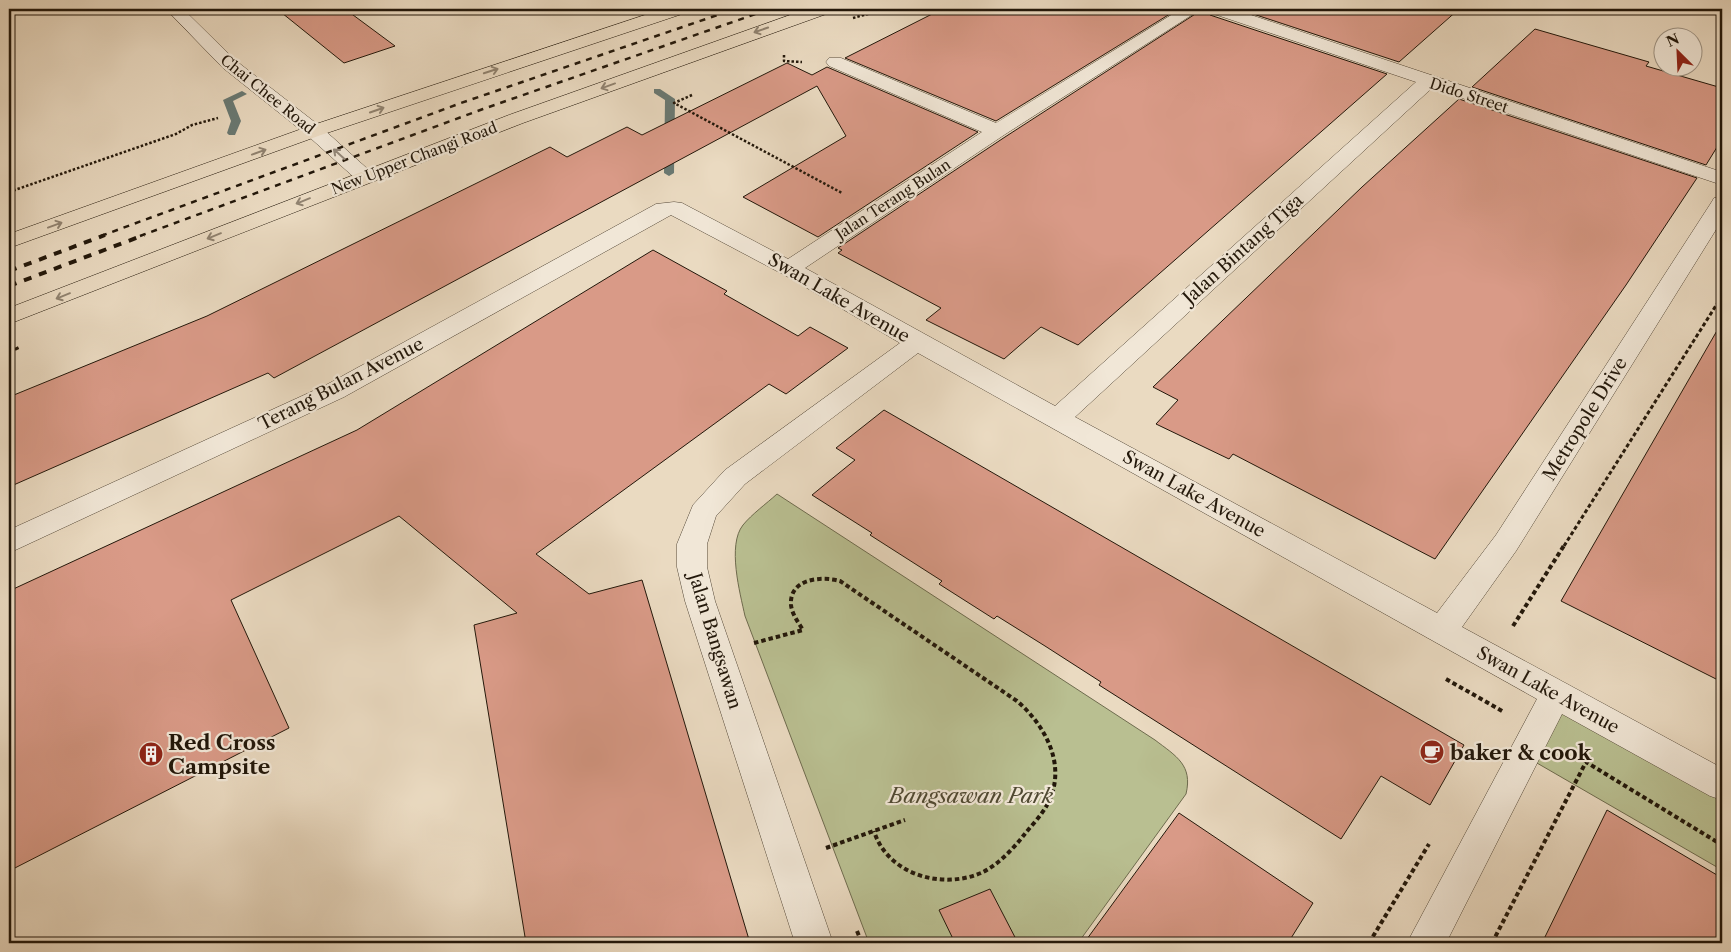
<svg xmlns="http://www.w3.org/2000/svg" width="1731" height="952" viewBox="0 0 1731 952" font-family="'Libre Caslon Text',serif">
<rect width="100%" height="100%" fill="#eadac1"/>
<filter id="stains"><feTurbulence type="fractalNoise" baseFrequency=".004" numOctaves="4"/><feColorMatrix values="0 0 0 0 .2 0 0 0 0 .09 0 0 0 0 .02 0 0 0 .5 -.17"/></filter>
<radialGradient id="worn" r=".72"><stop offset=".6" stop-color="#630" stop-opacity="0"/><stop offset="1" stop-color="#630" stop-opacity=".3"/></radialGradient>
<!-- green -->
<g fill="#b9bf91" stroke="#6e6b4e">
<path d="M777,494l378,246c21,16 38,25 31,54l-108,149h-209l-124,-327c-5,-23 -18,-71 -2,-91 9,-11 23,-21 34,-31z"/>
<path d="M1560,701l162,90v79l-192,-111z"/>
</g>
<g fill="none" stroke-linecap="round" stroke-linejoin="round">
<!-- stream -->
<g fill="#697973" fill-rule="evenodd">
<path d="M654,89h6l15,10 -1,74 -5,3 -5,-3 1,-73 -11,-7z"/>
<path d="M242,91l5,3 -14,7 8,20 -6,14h-6l-2,-2 4,-12 -8,-21z"/>
</g>
</g>
<!-- building -->
<g fill="#d99a87" stroke="#22170a">
<path d="M277,9h68l50,37 -51,17z"/>
<path d="M942,9h236l-182,112 -151,-63z"/>
<path d="M1203,9h4l3,6 177,59 -309,271 -37,-18 -37,32 -78,-39 15,-12 -103,-55 4,-3 -4,-2 167,-111z"/>
<path d="M1238,9h221l-60,53z"/>
<path d="M1535,29l114,33 -3,4 76,22v51l-16,26 -234,-78z"/>
<path d="M787,63l25,12 15,-8 151,65 -160,105 -75,-40 103,-61 -29,-50 -543,292 -6,-5 -259,114v-90l198,-81 343,-169 17,10 60,-30 15,8z"/>
<path d="M1459,99l238,79 -71,107 -191,274 -202,-105 -4,5 -73,-35 22,-24 -25,-13 209,-200z"/>
<path d="M653,250l74,41 -3,3 74,42 12,-9 38,21 -62,46 -17,-10 -233,170 53,40 53,-14 108,363h-224l-52,-318 43,-12 -118,-97 -168,84 58,128 -280,143v-280l348,-161z"/>
<path d="M1722,322v360l-161,-81z"/>
<path d="M884,410l580,335 -34,60 -49,-29 -40,63 -242,-154 2,-3 -56,-36 -48,-30 -3,3 -55,-35 3,-3 -72,-46 2,-2 -60,-38 43,-35 -19,-12z"/>
<path d="M1607,810l115,68v65h-180z"/>
<path d="M1179,813l134,90 -25,40h-204z"/>
<path d="M990,889l28,54h-63l-16,-33z"/>
</g>
<g fill="none" stroke-linecap="round" stroke-linejoin="round">
<defs>
<g id="minor">
<path d="M166,9h17l52,51 86,67 50,45 3,4 -3,4 -7,2 -7,-2 -50,-45 -84,-67z"/>
<path d="M1181,9h20l-197,126 -199,133 250,138 361,-324 -205,-69 -2,-4h24l489,163v13l-290,-97 -357,329 362,196 59,-78 215,-332 3,-5 8,-1v23l-206,331 -54,76 260,141v32l-12,-4 -148,-82 -116,229h-39l130,-244 -619,-346 -173,131 -29,32 -9,28v23l8,34 118,342h-38l-110,-342 -8,-34v-23l16,-39 32,-35 175,-127 -110,-65 -119,-63 -327,182 -335,156v-23l317,-145 330,-181 18,-2 8,1 106,56 194,-127 -153,-66 -3,-4 3,-4h12l155,65z"/>
</g>
<g id="primary">
<path d="M663,9h25l-3,4 -364,122 -312,113v-14l298,-107z"/>
<path d="M807,9h25l-3,4 -306,110 -514,201v-16l500,-193z"/>
</g>
</defs>
<!-- minor casing -->
<use href="#minor" stroke="#544838" stroke-width="1"/>
<!-- primary casing -->
<use href="#primary" stroke="#22170a" stroke-width="1"/>
<!-- path-far2 -->
<g stroke="#22170a" stroke-width="2.5" stroke-dasharray="2.5 2" stroke-linecap="butt">
<path d="M853,18l33,-9"/>
<path d="M784,55v6l18,1"/>
<path d="M692,95l-18,8 168,90"/>
<path d="M9,192l167,-58 16,-9 26,-7"/>
</g>
<!-- path-far1 -->
<g stroke="#22170a" stroke-width="3" stroke-dasharray="4 2.5" stroke-linecap="butt">
<path d="M9,352l11,-5"/>
<path d="M1564,546l158,-250"/>
</g>
<!-- path -->
<g stroke="#22170a" stroke-width="4" stroke-dasharray="4.5 3" stroke-linecap="butt">
<path d="M1513,626l52,-82"/>
<path d="M754,643l49,-13c-5,-8 -11,-16 -12,-25 -2,-27 31,-29 49,-24l177,120c29,25 51,66 30,104 -6,11 -16,21 -23,30 -12,15 -26,30 -43,38 -40,17 -94,1 -107,-42"/>
<path d="M1446,679l58,33"/>
<path d="M826,848l79,-28"/>
<path d="M857,931l5,12"/>
<path d="M1369,943l60,-99"/>
<path d="M1492,943l94,-181 136,83"/>
</g>
<!-- minor -->
<use href="#minor" fill="#f1e7d7" fill-rule="evenodd"/>
<!-- primary -->
<use href="#primary" fill="#eadac1" fill-rule="evenodd"/>
<!-- rail-far1 -->
<g stroke="#22170a" stroke-width="2.5" stroke-dasharray="6 6" stroke-linecap="butt">
<path d="M101,236l360,-133 274,-94"/>
<path d="M140,236l343,-127 287,-100"/>
</g>
<!-- rail -->
<g stroke="#22170a" stroke-width="4" stroke-dasharray="8 8" stroke-linecap="butt">
<path d="M9,271l96,-36"/>
<path d="M9,286l135,-51"/>
</g>
</g>
<!-- one-way arrows -->
<defs><path id="oneway-shaft" d="M-6 0H5M1.5-3L5.5 0L1.5 3" fill="none" stroke-width="1.6" stroke-linecap="round" stroke-linejoin="round" transform="scale(1.25)"/></defs>
<g stroke="#90826f">
<use href="#oneway-shaft" transform="translate(761 30) rotate(161)"/>
<use href="#oneway-shaft" transform="translate(491 71) rotate(-18)"/>
<use href="#oneway-shaft" transform="translate(608 86) rotate(160)"/>
<use href="#oneway-shaft" transform="translate(377 110) rotate(-19)"/>
<use href="#oneway-shaft" transform="translate(259 152) rotate(-20)"/>
<use href="#oneway-shaft" transform="translate(303 201) rotate(158)"/>
<use href="#oneway-shaft" transform="translate(55 225) rotate(-20)"/>
<use href="#oneway-shaft" transform="translate(214 236) rotate(158)"/>
<use href="#oneway-shaft" transform="translate(63 296) rotate(158)"/>
</g>
<use stroke="#94897b" href="#oneway-shaft" transform="translate(339 154) rotate(-138)"/>
<!-- icons -->
<defs>
<symbol id="cafe-disc" viewBox="-11 -11 22 22"><circle r="9.5" fill="#8f2418" stroke="#f1e7d7"/><path d="M-5.5-4.5H6V0H3Q3 3.5 0 3.5H-2.5Q-5.5 3.5-5.5 0ZM3-3.2v2h1.7v-2ZM-6 4.5H4V6H-6Z" fill="#fff"/></symbol>
<symbol id="building-disc" viewBox="-11 -11 22 22"><circle r="9.5" fill="#8f2418" stroke="#f1e7d7"/><path d="M-4-6H4V6H1V3H-1V6H-4ZM-2.5-4.3h1.7v1.8h-1.7ZM.8-4.3h1.7v1.8H.8ZM-2.5-1h1.7V.8h-1.7ZM.8-1h1.7V.8H.8Z" fill="#fff"/></symbol>
</defs>
<g fill-rule="evenodd">
<use href="#cafe-disc" x="1418" y="738" width="28" height="28"/>
<use href="#building-disc" x="137" y="740" width="28" height="28"/>
</g>
<g text-anchor="middle" dominant-baseline="central" stroke-width="4.5" stroke-linejoin="round" paint-order="stroke">
<!-- far-street labels -->
<g font-size="15" fill="#22170a" stroke="#f1e7d7">
<text transform="translate(268 94) rotate(39)">Chai Chee Road</text>
<text transform="translate(1469 95) rotate(18)">Dido Street</text>
<text transform="translate(414 158) rotate(-21)">New Upper Changi Road</text>
<text transform="translate(893 199) rotate(-33)">Jalan Terang Bulan</text>
</g>
<!-- street labels -->
<g font-size="18" fill="#22170a" stroke="#f1e7d7">
<text transform="translate(1243 249) rotate(-42)">Jalan Bintang Tiga</text>
<text transform="translate(839 298) rotate(30)">Swan Lake Avenue</text>
<text transform="translate(341 384) rotate(-27)">Terang Bulan Avenue</text>
<text transform="translate(1585 419) rotate(-58)">Metropole Drive</text>
<text transform="translate(1194 494) rotate(29)">Swan Lake Avenue</text>
<text transform="translate(715 641) rotate(73)">Jalan Bangsawan</text>
<text transform="translate(1548 690) rotate(29)">Swan Lake Avenue</text>
</g>
<!-- near-poi labels -->
<g font-size="21" font-weight="bold" fill="#22170a" stroke="#f1e7d7" text-anchor="start">
<text x="168" y="742">Red Cross<tspan x="168" dy="24">Campsite</tspan></text>
<text x="1450" y="752">baker &amp; cook</text>
</g>
<!-- near-park labels -->
<g font-size="21" font-style="italic" fill="#4f4932" stroke="#f1e7d7">
<text x="971" y="795">Bangsawan Park</text>
</g>
</g>
<!-- margin -->
<rect width="1731" height="952" fill="none" stroke="#eadac1" stroke-width="30"/>
<rect x="10" y="10" width="1711" height="932" fill="none" stroke="#22170a" stroke-width="2.5"/>
<rect x="15" y="15" width="1701" height="922" fill="none" stroke="#22170a"/>
<!-- north arrow -->
<g transform="translate(1678 52) rotate(336)"><circle r="24" fill="#f1e7d7" stroke="#9e9485"/>
<path d="M0-4L9 19L0 12L-9 19Z" fill="#8f2418"/>
<text y="-8" font-size="14" font-weight="bold" text-anchor="middle" fill="#22170a">N</text>
</g>
<rect width="100%" height="100%" filter="url(#stains)"/>
<rect width="100%" height="100%" fill="url(#worn)"/>
</svg>
